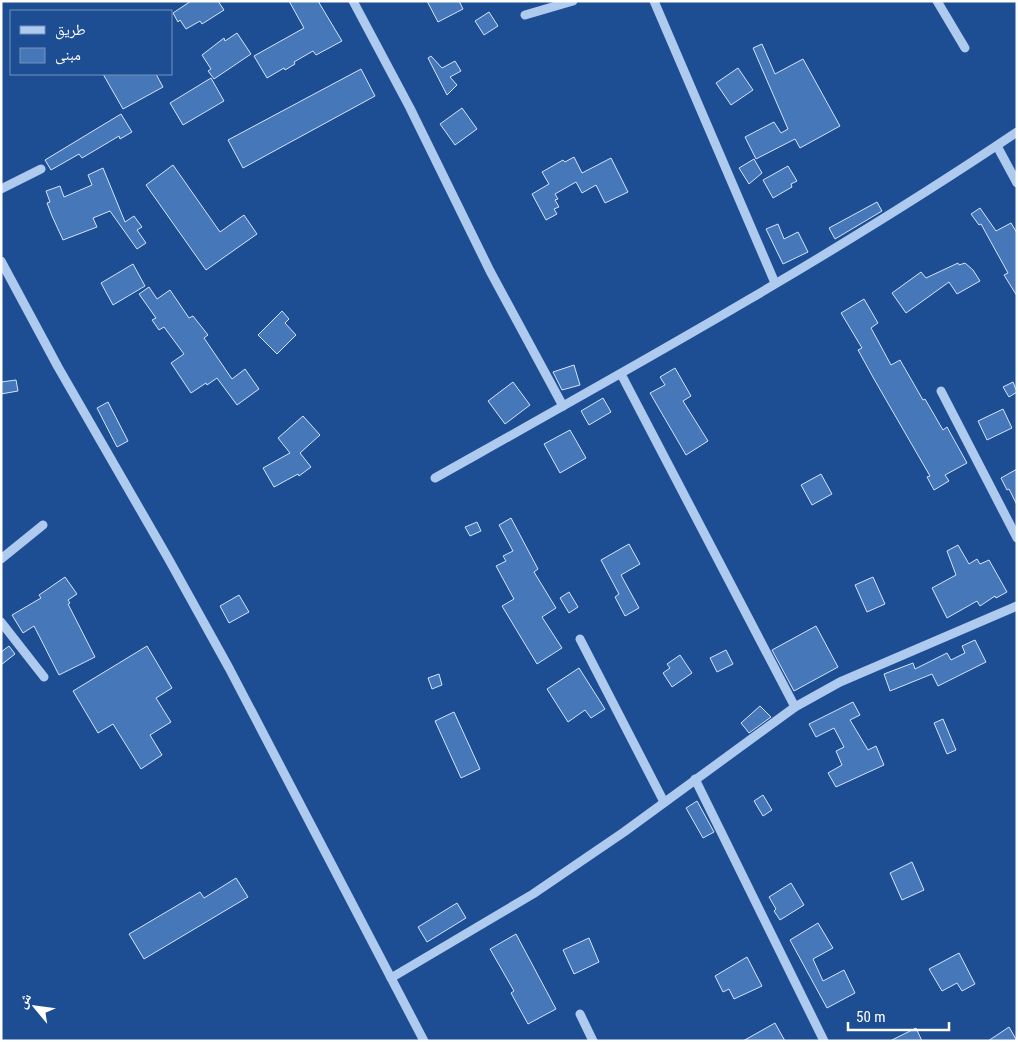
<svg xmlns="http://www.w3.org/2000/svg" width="1018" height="1042" viewBox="0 0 1018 1042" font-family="'Roboto Condensed','Noto Naskh Arabic',sans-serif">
<rect width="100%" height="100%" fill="#1d4d92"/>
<!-- building -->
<g fill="#4677b9" stroke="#d4e4fa">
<path d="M191,1h27l6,9 -22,14 -2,-3 -14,8 -6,-9 -2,2 -5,-9z"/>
<path d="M289,1h29l24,40 -26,14 -3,-4 -19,11 1,2 -10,6 -1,-2 -17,10 -13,-22 50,-28z"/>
<path d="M427,1h32l4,8 -25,13z"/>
<path d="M489,12l9,14 -14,9 -9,-14z"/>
<path d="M237,33l14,21 -37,25 -6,-8 3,-2 -9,-14 22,-17 1,3z"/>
<path d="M762,44l13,30 28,-15 37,67 -40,22 -5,-9 -39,20 -11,-22 29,-15 7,11 7,-4 -35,-81z"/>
<path d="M431,56l11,12 13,-7 6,10 -11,6 7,8 -10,10 -19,-37z"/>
<path d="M738,68l15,22 -22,15 -15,-22z"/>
<path d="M361,69l14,27 -132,72 -15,-28z"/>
<path d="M103,74h53l7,13 -40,22z"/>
<path d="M211,78l13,23 -41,24 -13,-22z"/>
<path d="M462,108l15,21 -22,16 -15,-21z"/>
<path d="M121,114l11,18 -12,7 -1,-3 -37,22 -3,-4 -28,16 -6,-10z"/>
<path d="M574,157l8,16 29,-15 17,34 -23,11 -9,-18 -14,8 -6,-11 -21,12 3,5 -3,1 4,7 -5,2 3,5 -11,6 -14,-26 17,-10 -7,-12 21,-12 2,2z"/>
<path d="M754,159l8,14 -13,11 -10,-16z"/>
<path d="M173,165l47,67 24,-17 13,19 -51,36 -60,-85z"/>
<path d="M788,166l9,15 -6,3 1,3 -19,11 -10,-18z"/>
<path d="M103,168l22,54 9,-6 8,11 -5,3 9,13 -9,6 -27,-38 -17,7 4,9 -34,13 -11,-24 -5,-13 3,-1 -4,-11 14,-5 4,11 28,-12 -4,-10z"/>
<path d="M877,202l5,9 -47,28 -6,-11z"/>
<path d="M980,208l16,23 15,-8 6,10v63l-13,-21 4,-2 -27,-49 -2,1 -8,-11z"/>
<path d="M778,224l6,15 14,-7 10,20 -25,12 -17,-35z"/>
<path d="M958,263l1,2 6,-2 8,7 7,11 -23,13 -8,-12 -43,31 -14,-20 29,-21 5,6z"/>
<path d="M133,264l12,22 -32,19 -12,-22z"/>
<path d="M149,287l8,12 13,-9 19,28 4,-2 15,19 -4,3 28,41 13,-10 14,20 -22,16 -20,-27 -10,7 -1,-2 -15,10 -20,-30 13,-9 -20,-27 -5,3 -7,-10 4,-2 -17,-24z"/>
<path d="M864,299l14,24 -7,5 20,37 9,-5 23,40 2,-1 18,31 4,-3 20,36 -22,12 4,6 -15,9 -7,-13 3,-1 -56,-97 -16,-29 4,-2 -21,-35z"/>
<path d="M282,311l7,8 -4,4 11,12 -19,19 -19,-19z"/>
<path d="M574,365l6,20 -18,5 -9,-18z"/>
<path d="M675,368l16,28 -8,5 25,40 -22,14 -36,-62 15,-8 -5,-8z"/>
<path d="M16,380l2,11 -17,3v-12z"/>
<path d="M513,382l17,23 -25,19 -17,-23z"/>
<path d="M1013,382l4,10 -8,5 -6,-10z"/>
<path d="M603,398l8,14 -22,13 -8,-14z"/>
<path d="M108,402l20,39 -11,6 -20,-39z"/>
<path d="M1003,409l9,19 -25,12 -9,-19z"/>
<path d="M303,416l17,19 -20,18 11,14 -12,9 -1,-2 -24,13 -11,-19 27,-15 -12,-15z"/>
<path d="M570,430l16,28 -26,15 -16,-29z"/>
<path d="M1017,469v36l-8,-16 -2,1 -6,-12z"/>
<path d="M821,474l11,20 -20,11 -11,-20z"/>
<path d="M511,518l27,51 -4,3 22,36 -14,9 20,31 -25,16 -35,-58 12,-7 -18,-33 10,-5 -3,-5 10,-5 -14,-26z"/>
<path d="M477,522l4,9 -11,5 -5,-9z"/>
<path d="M629,544l11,20 -19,11 18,33 -14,8 -10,-19 4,-3 -18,-34z"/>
<path d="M958,545l11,19 8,-5 3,5 9,-4 18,32 -11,6 -1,-2 -15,10 -3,-5 -30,17 -15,-30 24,-13 -9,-24z"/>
<path d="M65,577l12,17 -9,6 2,3 -2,1 27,53 -36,18 -25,-49 -11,7 -11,-18 29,-17 -2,-3z"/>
<path d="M873,577l12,27 -18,8 -12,-27z"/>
<path d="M569,592l9,15 -9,6 -9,-15z"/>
<path d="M239,595l10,17 -20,11 -9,-17z"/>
<path d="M816,626l22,41 -44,24 -22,-41z"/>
<path d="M975,640l11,22 -48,24 -6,-12 -42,17 -6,-17 29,-11 2,6 32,-16 4,7 14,-7 -3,-7z"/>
<path d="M9,646l6,8 -14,11v-13z"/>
<path d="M147,646l25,42 -16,10 15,24 -21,13 12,20 -21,14 -28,-45 -15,9 -25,-42z"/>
<path d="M726,650l7,14 -16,8 -7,-14z"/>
<path d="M680,655l12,18 -20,14 -9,-14 7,-5 -3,-4z"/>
<path d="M579,668l26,41 -14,9 -6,-8 -17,12 -21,-33z"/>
<path d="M439,674l3,11 -10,4 -4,-11z"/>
<path d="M853,702l7,13 -10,5 18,30 8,-4 8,19 -48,22 -8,-14 14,-8 -6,-14 8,-4 -10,-19 -18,9 -7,-13z"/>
<path d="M760,706l11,11 -22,16 -8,-10z"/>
<path d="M454,712l26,57 -19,9 -26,-57z"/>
<path d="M943,719l13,31 -9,4 -13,-31z"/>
<path d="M763,795l9,15 -9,6 -9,-15z"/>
<path d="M697,801l17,31 -11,6 -17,-30z"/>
<path d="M912,862l12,28 -22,10 -12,-27z"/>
<path d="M236,878l12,19 -104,62 -15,-25 71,-42 4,6z"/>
<path d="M791,883l13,22 -24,15 -6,-9 2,-2 -7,-12z"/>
<path d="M457,903l9,15 -39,24 -9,-15z"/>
<path d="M818,923l15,25 -20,11 10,22 21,-11 11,23 -28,15 -37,-68z"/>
<path d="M516,934l40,75 -28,15 -17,-31 3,-2 -24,-42z"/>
<path d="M589,938l10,24 -25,12 -11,-24z"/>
<path d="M959,953l16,31 -13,7 -5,-8 -15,8 -13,-22z"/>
<path d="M747,957l15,29 -28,13 -5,-10 -6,3 -8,-16z"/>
<path d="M775,1023l10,18h-42z"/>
<path d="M1009,1027l8,14h-29z"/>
<path d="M916,1028l6,13h-32z"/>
</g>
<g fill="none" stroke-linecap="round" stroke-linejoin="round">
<!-- minor -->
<g stroke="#aecaee" stroke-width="9">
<path d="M353,1l57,107 80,163 73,135"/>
<path d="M654,1l121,282"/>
<path d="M937,1l28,47"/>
<path d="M525,15l48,-14"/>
<path d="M997,146l20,37"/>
<path d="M1,189l40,-20"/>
<path d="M1,261l57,106 110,191 61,110 195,373"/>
<path d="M621,374l174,333"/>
<path d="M941,391l76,147"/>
<path d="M435,478c196,-110 395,-220 582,-346"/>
<path d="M1,559l42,-34"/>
<path d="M1,622l43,55"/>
<path d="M580,639l84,163"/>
<path d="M695,779l129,262"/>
<path d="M391,978l142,-84 91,-62 171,-125 45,-25 177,-76"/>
<path d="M580,1014l13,27"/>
</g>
</g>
<!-- border -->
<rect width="1018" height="1042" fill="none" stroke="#ffffff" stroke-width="5"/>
<!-- legend -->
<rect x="10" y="10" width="162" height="65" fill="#1d4d92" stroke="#7794be"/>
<rect x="20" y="26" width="25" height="8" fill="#aecaee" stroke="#7794be"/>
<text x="55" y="35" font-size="15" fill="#ffffff">طريق</text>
<rect x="20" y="48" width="25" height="15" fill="#4677b9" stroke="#7794be"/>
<text x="55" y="60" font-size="15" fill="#ffffff">مبنى</text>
<!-- north arrow -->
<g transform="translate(35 1007) rotate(299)" stroke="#1d4d92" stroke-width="4" paint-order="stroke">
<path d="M0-4L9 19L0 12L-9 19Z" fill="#ffffff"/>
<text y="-8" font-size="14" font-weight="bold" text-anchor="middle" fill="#ffffff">ش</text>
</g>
<!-- scale -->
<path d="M848 1022v8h101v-8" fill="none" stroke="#ffffff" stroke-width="2.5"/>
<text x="856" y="1022" font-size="15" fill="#ffffff" stroke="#1d4d92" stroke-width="4" paint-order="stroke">50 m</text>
</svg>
